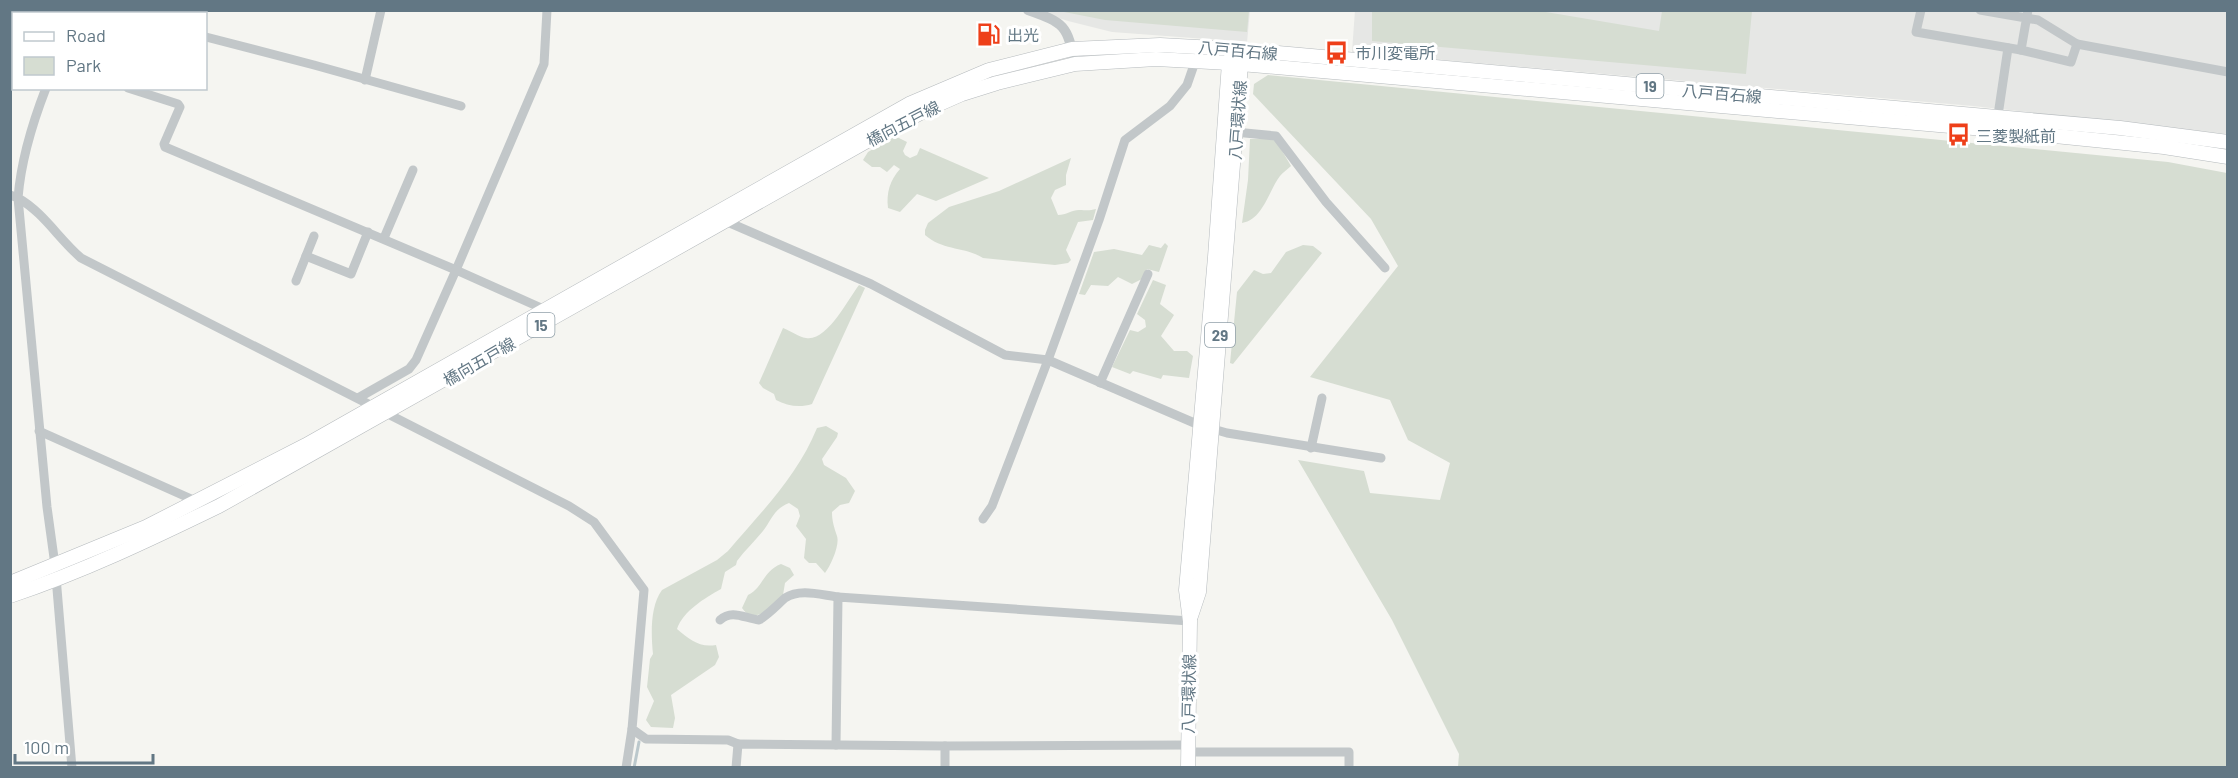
<svg xmlns="http://www.w3.org/2000/svg" width="2238" height="778" viewBox="0 0 2238 778" font-family="Barlow,'Noto Sans JP',sans-serif">
<rect width="100%" height="100%" fill="#f5f5f1"/>
<!-- built -->
<g fill="#e6e7e5">
<path d="M1355,10l872,1v123l-254,-28 -621,-54z"/>
<path d="M1037,11h213l-3,31 -135,-10 -44,-11z"/>
</g>
<!-- green -->
<g fill="#d6ddd2">
<path d="M1059,11h190l-2,21 -142,-12z"/>
<path d="M1372,11h168l119,20 3,-20h90l-6,63 -374,-33z"/>
<path d="M1268,75l900,87 59,11v594h-769l1,-13 -67,-134 -94,-160 66,11 6,22 70,7 10,-37 -42,-23 -18,-40 -80,-23 88,-111 -27,-47 -118,-125 1,-10z"/>
<path d="M895,136l12,6 -4,9 2,4 5,3 7,-3 3,-7 69,30 -53,23 -19,-7 -17,18 -12,-4c-2,-15 2,-28 12,-39l-6,-4 -7,7 -7,-5h-8l-9,-7 5,-8z"/>
<path d="M1250,139h25l16,27c-3,3 -8,6 -11,10 -11,14 -17,44 -38,47l6,-43z"/>
<path d="M1071,158l-5,17v10l-11,5 -4,8 7,17c8,0 14,-5 21,-5 7,0 10,1 17,-1l-3,11 -15,2 -12,28 5,10 -3,3 -13,2 -72,-7c-20,-12 -40,-7 -58,-23v-5l3,-7 21,-16 50,-16z"/>
<path d="M1165,243l3,3 -9,26 -12,-3 -5,10 -10,5 -14,-7 -10,9 -17,-1 -6,10 -6,-1 15,-42 20,-3 28,6 7,-10 12,3z"/>
<path d="M1303,245l10,1 9,7 -89,111 -3,-1 7,-71 17,-22 9,4 8,-1 15,-21z"/>
<path d="M1153,280l13,5 -6,19 14,11 -13,21 13,15h13l6,5 -4,22 -26,-3 -2,4 -28,-8 -3,3 -18,-7 18,-37 8,2 8,-5 -1,-7 -8,-6z"/>
<path d="M859,285l6,3 -53,116c-12,4 -25,2 -36,-4l-2,-6 -11,-6 -4,-5 24,-55c8,3 16,9 23,10 21,4 42,-39 53,-53z"/>
<path d="M826,426l12,7 -1,4 -15,22 2,6 22,13 9,13 -6,12 -9,2 -8,7c0,9 2,15 5,24 3,9 -6,29 -12,37l-9,-10h-7l-5,-5 2,-19 -10,-13 4,-10 -2,-7 -9,-6c-15,6 -17,16 -26,28 -8,10 -18,19 -26,30l-1,4 -11,7 -4,17c-16,9 -38,22 -44,40 12,10 22,19 39,16l3,12 -4,8 -44,30 4,23 -2,10 -22,-1 -5,-7 8,-19 -7,-14 3,-28 3,-5c-2,-19 -3,-48 9,-64l55,-30 11,-9c33,-39 69,-74 89,-123z"/>
<path d="M781,564l9,4 4,7 -9,8 -2,12c-11,10 -28,32 -41,13l6,-13c15,-7 15,-24 33,-31z"/>
</g>
<g fill="none" stroke-linecap="round" stroke-linejoin="round">
<!-- stream -->
<path stroke="#bbc8cc" stroke-width="3" d="M634,768l5,-26"/>
<defs>
<g id="primary">
<path d="M10,583l136,-56 160,-82 603,-341 80,-34 83,-21 88,-4 74,4 886,79 108,14"/>
<path d="M10,596c72,-24 141,-57 209,-90l657,-370 52,-27 34,-15 35,-11 78,-19 81,-5 73,4 767,67 168,17 64,10"/>
<path d="M1191,616l8,-24 42,-528 -3,-7"/>
<path d="M1188,768l2,-147 -4,-31 29,-333 14,-194 3,-8"/>
</g>
</defs>
<!-- primary casing -->
<use href="#primary" stroke="#b5babd" stroke-width="15"/>
<!-- minor -->
<g stroke="#c2c7c9" stroke-width="9">
<path d="M1921,10l-5,22 105,18"/>
<path d="M1980,10l58,10 39,24 -6,18 -50,-12 7,-40"/>
<path d="M76,14l1,-4"/>
<path d="M196,14l1,-4"/>
<path d="M206,37l108,28 147,41"/>
<path d="M2077,44l151,28"/>
<path d="M365,80l16,-70"/>
<path d="M46,88c-14,36 -25,72 -28,110 25,14 41,41 63,60l488,248 25,16 50,68 -12,139 14,10 82,1 10,4"/>
<path d="M128,88l50,16 2,3 -16,37 1,3 291,123 88,-206 3,-54"/>
<path d="M1997,122l11,-74"/>
<path d="M1235,132l41,4 50,66 59,66"/>
<path d="M10,195l8,3 29,309 8,58 17,203"/>
<path d="M723,220l148,64 134,71 43,5 151,65 28,8 154,25"/>
<path d="M384,238l29,-68"/>
<path d="M306,256l45,18 17,-42"/>
<path d="M296,281l18,-45"/>
<path d="M1100,383l48,-109"/>
<path d="M358,398l51,-29 7,-9 40,-90 92,41"/>
<path d="M39,431l159,71"/>
<path d="M1311,448l11,-50"/>
<path d="M983,519l9,-13 56,-146 51,-140 26,-80 45,-34 17,-21 8,-23"/>
<path d="M720,620c12,-11 24,-2 39,0 10,-6 17,-14 26,-22 15,-10 36,-3 53,-1"/>
<path d="M836,745l2,-148 352,24"/>
<path d="M945,746v22"/>
<path d="M1188,752h161v16"/>
<path d="M626,768l6,-39"/>
<path d="M736,768l2,-24 207,2 242,-1"/>
</g>
<!-- tertiary -->
<path stroke="#c2c7c9" stroke-width="10" d="M1028,10c37,13 39,15 47,54"/>
<!-- primary -->
<use href="#primary" stroke="#fff" stroke-width="14"/>
</g>
<!-- icons -->
<defs>
<symbol id="fuel-bare" viewBox="-9 -9 18 18"><path d="M-5.5-6h7V0h2V4h1.3V-2.5L3-4.5l.8-.8L6-3V5H2.5V1h-1V6h-7ZM-4.2-4.7v3.2H.2V-4.7Z" fill="#ee3f19" stroke="#fff" stroke-width="2.5" paint-order="stroke"/></symbol>
<symbol id="bus-bare" viewBox="-9 -9 18 18"><path d="M-5-6H5V4H4V6H2V4H-2V6H-4V4H-5ZM-3.5-4V0h7V-4ZM-3.5 1.2v1.5H-2V1.2ZM2 1.2v1.5H3.5V1.2Z" fill="#ee3f19" stroke="#fff" stroke-width="2.5" paint-order="stroke"/></symbol>
</defs>
<g fill-rule="evenodd">
<use href="#fuel-bare" x="972" y="18" width="33" height="33"/>
<use href="#bus-bare" x="1320" y="36" width="33" height="33"/>
<use href="#bus-bare" x="1942" y="118" width="33" height="33"/>
</g>
<g text-anchor="middle" dominant-baseline="central" stroke-width="6" stroke-linejoin="round" paint-order="stroke">
<!-- shield labels -->
<g fill="#fff" stroke="#91a0a9" stroke-width="1.5">
<rect x="1636.5" y="74" width="27" height="24" rx="4.5"/>
<rect x="527.5" y="313" width="27" height="24" rx="4.5"/>
<rect x="1205" y="323" width="30" height="24" rx="4.5"/>
</g>
<g font-size="15" font-weight="bold" fill="#627784">
<text x="1650" y="86">19</text>
<text x="541" y="325">15</text>
<text x="1220" y="335">29</text>
</g>
<!-- poi labels -->
<g font-size="16" fill="#627784" stroke="#fff" text-anchor="start">
<text x="1007" y="34">出光</text>
<text x="1355" y="52">市川変電所</text>
<text x="1976" y="135">三菱製紙前</text>
</g>
<!-- street labels -->
<g font-size="16" fill="#627784" stroke="#fff">
<text transform="translate(1238 50) rotate(5)">八戸百石線</text>
<text transform="translate(1722 93) rotate(5)">八戸百石線</text>
<text transform="translate(1237 120) rotate(-86)">八戸環状線</text>
<text transform="translate(903 123) rotate(-27)">橋向五戸線</text>
<text transform="translate(479 361) rotate(-30)">橋向五戸線</text>
<text transform="translate(1188 694) rotate(-89)">八戸環状線</text>
</g>
</g>
<!-- border -->
<rect width="2238" height="778" fill="none" stroke="#627784" stroke-width="24"/>
<!-- legend -->
<rect x="12" y="12" width="195" height="78" fill="#ffffff" stroke="#c0c9ce" stroke-width="1.5"/>
<rect x="24" y="32" width="30" height="9" fill="#ffffff" stroke="#c0c9ce" stroke-width="1.5"/>
<text x="66" y="42" font-size="18" fill="#627784">Road</text>
<rect x="24" y="57" width="30" height="18" fill="#d6ddd2" stroke="#c0c9ce" stroke-width="1.5"/>
<text x="66" y="72" font-size="18" fill="#627784">Park</text>
<!-- scale -->
<path d="M15 754v9h138v-9" fill="none" stroke="#627784" stroke-width="3"/>
<text x="24" y="754" font-size="18" fill="#627784" stroke="#ffffff" stroke-width="4.5" paint-order="stroke">100 m</text>
</svg>
